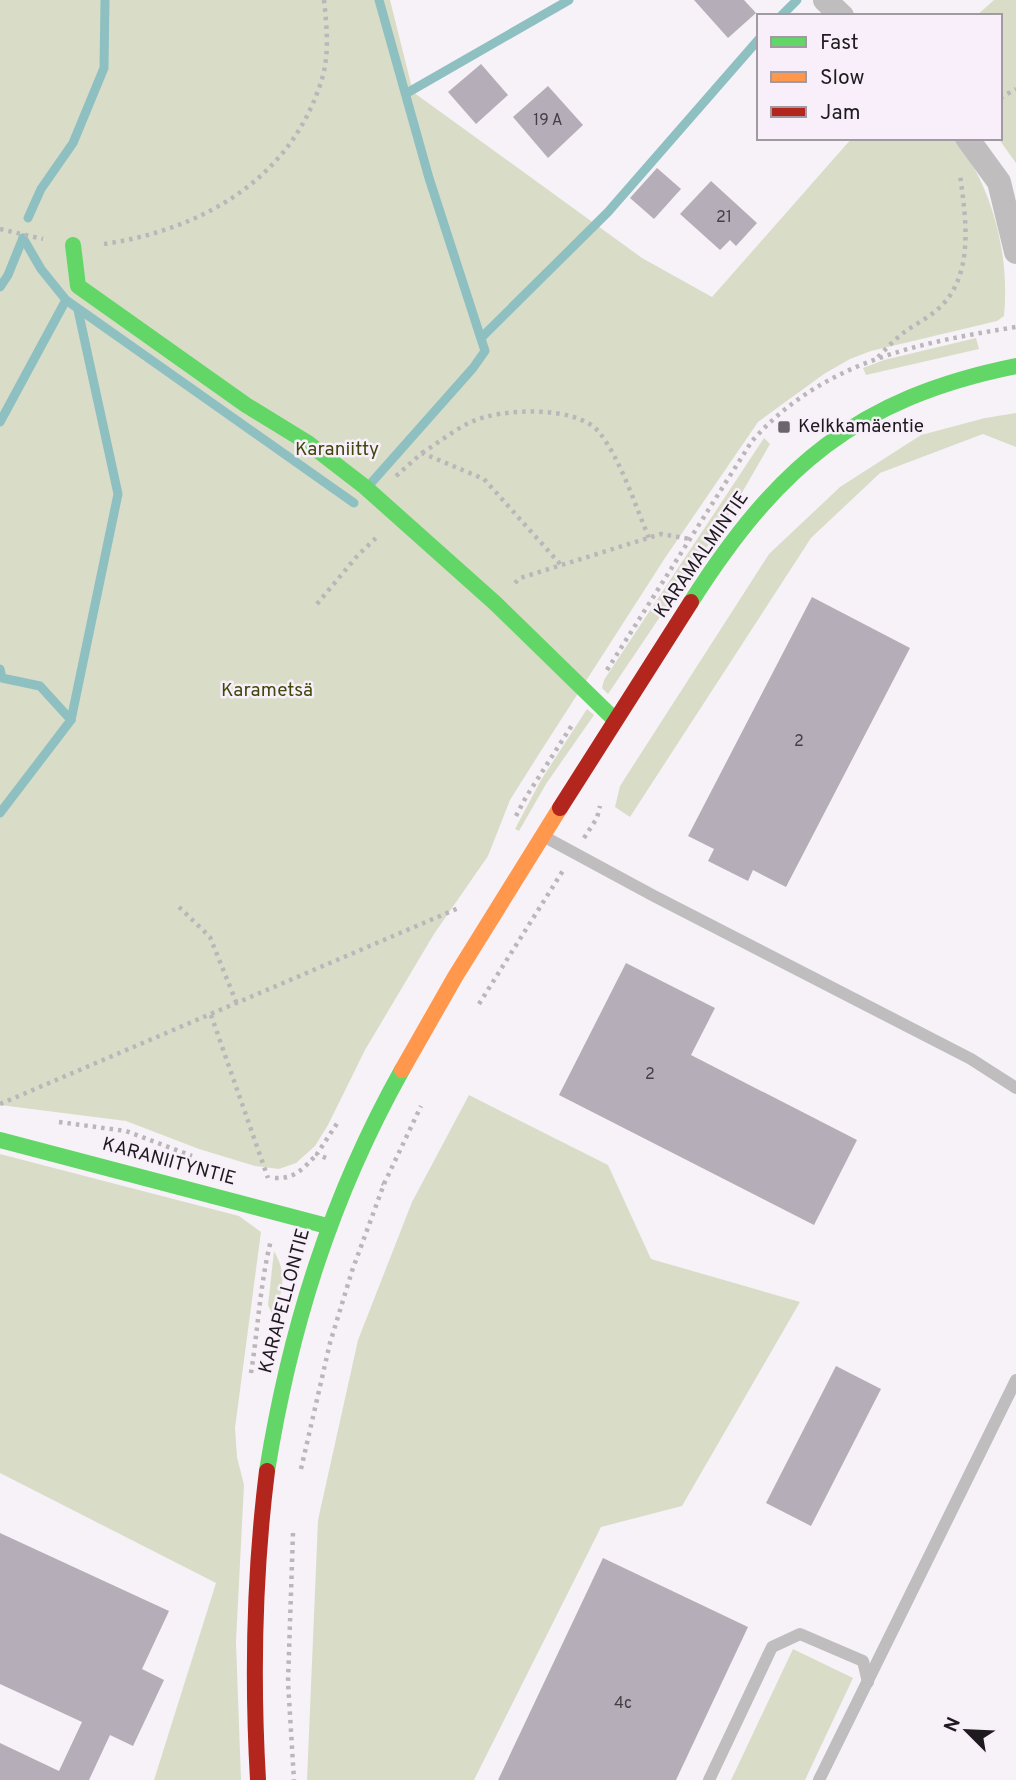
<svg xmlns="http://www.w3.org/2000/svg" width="1016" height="1780" viewBox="0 0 1016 1780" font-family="Overpass,sans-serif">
<rect width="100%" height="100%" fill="#f7f2f8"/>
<!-- green -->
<g fill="#d9ddc8">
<path d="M0,0h390l23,92 229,166 70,39 140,-159h102c39,48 56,118 50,178l-7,5 -126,30 -21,8 -26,15 -66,48 -93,136 -126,196 -29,46 -22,56 -54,78 -69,116 -37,75 -13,21 -19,17 -17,6 -24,-3 -56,-17 -73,-28 -126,-16z"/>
<path d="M994,0h22v163l-18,-25h2v-122h-24z"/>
<path d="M976,338l3,11 -113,26 -3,-7 21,-8z"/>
<path d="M1016,413v34l-33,-13 -103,39 -69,65 -181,279 -15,-10 5,-21 149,-232 71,-67 81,-52 64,-17z"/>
<path d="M764,438l6,6 -38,66 -124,184 -6,-6 2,-8z"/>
<path d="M587,709l7,6 -48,69 -27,47 -4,-2 26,-49z"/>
<path d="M469,1095l139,70 43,94 149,43 -118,204 -81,21 -127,253h-167l11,-260 40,-180 54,-138z"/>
<path d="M0,1154l239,62 22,16 -26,196 2,29 7,28 -8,157 5,138h-87l62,-197 -216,-110z"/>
<path d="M274,1251c13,22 10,41 -2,63l-4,-9z"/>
<path d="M793,1649l60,29 -48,102h-74z"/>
</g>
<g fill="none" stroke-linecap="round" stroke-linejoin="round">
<!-- stream -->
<g stroke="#8ec0c2" stroke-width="9">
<path d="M781,16l16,-16"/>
<path d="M407,93l162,-93"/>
<path d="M28,218l13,-29 32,-46 31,-75 1,-68"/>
<path d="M0,287l8,-12 15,-37"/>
<path d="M66,300l288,203"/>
<path d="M481,338l127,-126 151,-173"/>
<path d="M0,422l66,-122 -25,-31 -18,-31"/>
<path d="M372,482l101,-114 12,-17 -56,-173 -50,-178"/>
<path d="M0,669l2,9 38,8 31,34 -71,93"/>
<path d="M71,720l47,-226 -40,-184"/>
</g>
</g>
<!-- building -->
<g fill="#b5adb8">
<path d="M694,0h50l12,13 -28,25z"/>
<path d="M481,64l27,31 -32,29 -28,-32z"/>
<path d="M548,86l35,39 -35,33 -35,-41z"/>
<path d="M657,168l24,21 -27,30 -24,-21z"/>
<path d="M711,181l46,42 -21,23 -6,-6 -10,10 -40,-36z"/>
<path d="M812,597l98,51 -124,239 -33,-17 -5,11 -40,-20 6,-12 -26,-13z"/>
<path d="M626,963l89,45 -24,47 166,85 -43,85 -255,-130z"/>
<path d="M836,1366l45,23 -70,137 -45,-23z"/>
<path d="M0,1533l169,78 -27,58 22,11 -31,66 -23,-11 -21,45h-89v-37l59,28 23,-49 -82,-38z"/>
<path d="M603,1558l145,69 -72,153h-178z"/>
</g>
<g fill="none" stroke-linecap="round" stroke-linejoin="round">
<!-- path -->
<g stroke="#bab6ba" stroke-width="4.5" stroke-dasharray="3.5 5" stroke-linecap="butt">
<path d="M1000,98l16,-9"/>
<path d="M0,229l43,10"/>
<path d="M104,244c96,-14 184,-63 216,-159 10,-27 7,-57 4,-85"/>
<path d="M878,357c8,-8 15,-16 24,-23 11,-9 25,-15 36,-25 37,-33 28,-90 22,-134"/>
<path d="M422,453c16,-10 32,-23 49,-31 29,-14 106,-17 128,10 22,28 36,73 50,106"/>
<path d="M396,476l26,-23 62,26 77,86"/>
<path d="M515,583l5,-5 141,-44 29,5"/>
<path d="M317,604l41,-49 19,-18"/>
<path d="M607,670l145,-229c70,-79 164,-98 264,-114"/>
<path d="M516,816l10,-19 48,-75"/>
<path d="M584,838l13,-20 3,-12"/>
<path d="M179,907l31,30 27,67"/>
<path d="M479,1004l85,-135"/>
<path d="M211,1015l57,163"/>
<path d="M0,1104l461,-197"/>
<path d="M59,1122l67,9 66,25"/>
<path d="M326,1158l-9,-4 21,-32"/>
<path d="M275,1178c20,1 29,-10 42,-24"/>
<path d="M384,1184l37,-78"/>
<path d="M251,1373c7,-44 9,-89 20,-133"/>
<path d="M301,1469l29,-126 22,-72 32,-87 -2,-1"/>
<path d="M293,1533l-5,149 6,98"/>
</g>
<!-- lane -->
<g stroke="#c0bdbf" stroke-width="12">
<path d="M543,836l111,60 317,163 45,29"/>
<path d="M709,1780l63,-133 28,-13 63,27 5,21"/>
<path d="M819,1780l197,-400"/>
</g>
<!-- street -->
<g stroke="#c0bdbf" stroke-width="24">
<path d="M825,0l17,16"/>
<path d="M967,138l32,44 17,70"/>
</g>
<!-- fast -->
<g stroke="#63d668" stroke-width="16">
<path d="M73,245l5,41 168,119 62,38 57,44 130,116 120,117"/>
<path d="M691,602c86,-135 166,-204 325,-236"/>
<path d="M0,1140l327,86"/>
<path d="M267,1471c23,-143 64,-274 135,-401"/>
</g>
<!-- slow -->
<path stroke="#ff974d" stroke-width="16" d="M402,1070l53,-93 105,-169"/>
<!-- jam -->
<g stroke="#b3261e" stroke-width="16">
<path d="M560,808l131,-206"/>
<path d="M258,1780c-6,-104 -4,-205 9,-309"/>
</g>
</g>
<!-- markers -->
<rect fill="#6a666b" stroke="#f8effb" stroke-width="2.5" x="777" y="420" width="14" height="14" rx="3.5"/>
<g text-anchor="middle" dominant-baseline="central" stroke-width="5" stroke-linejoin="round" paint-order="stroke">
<!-- number labels -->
<g font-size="16" fill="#444045">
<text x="548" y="121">19 A</text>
<text x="724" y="218">21</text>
<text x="799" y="742">2</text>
<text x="650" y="1075">2</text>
<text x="623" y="1704">4c</text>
</g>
<!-- poi labels -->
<g font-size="19" fill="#1e1b1f" stroke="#f8effb" text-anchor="start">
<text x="798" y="427">Kelkkamäentie</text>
</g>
<!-- park labels -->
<g font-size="19" fill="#3f4809" stroke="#f8effb">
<text x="337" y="450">Karaniitty</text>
<text x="267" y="691">Karametsä</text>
</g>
<!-- street labels -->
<g font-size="19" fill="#1e1b1f" stroke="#f8effb">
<text transform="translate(702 555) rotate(-55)">KARAMALMINTIE</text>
<text transform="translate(169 1162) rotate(15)">KARANIITYNTIE</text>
<text transform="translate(285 1301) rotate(-75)">KARAPELLONTIE</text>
</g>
</g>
<!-- legend -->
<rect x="757" y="14" width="245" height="126" fill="#f8effb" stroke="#a19aa3" stroke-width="2"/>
<rect x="771" y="37" width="35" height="10" fill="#63d668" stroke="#a19aa3" stroke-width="2"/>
<text x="820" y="49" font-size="21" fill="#1e1b1f">Fast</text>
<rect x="771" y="72" width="35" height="10" fill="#ff974d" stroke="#a19aa3" stroke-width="2"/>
<text x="820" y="84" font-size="21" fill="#1e1b1f">Slow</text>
<rect x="771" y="107" width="35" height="10" fill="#b3261e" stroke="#a19aa3" stroke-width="2"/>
<text x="820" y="119" font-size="21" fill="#1e1b1f">Jam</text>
<!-- north arrow -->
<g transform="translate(967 1731) rotate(294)" stroke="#f8effb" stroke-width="5" paint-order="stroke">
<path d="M0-5L12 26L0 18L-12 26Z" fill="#1e1b1f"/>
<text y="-10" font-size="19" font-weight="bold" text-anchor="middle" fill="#1e1b1f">N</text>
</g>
</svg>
